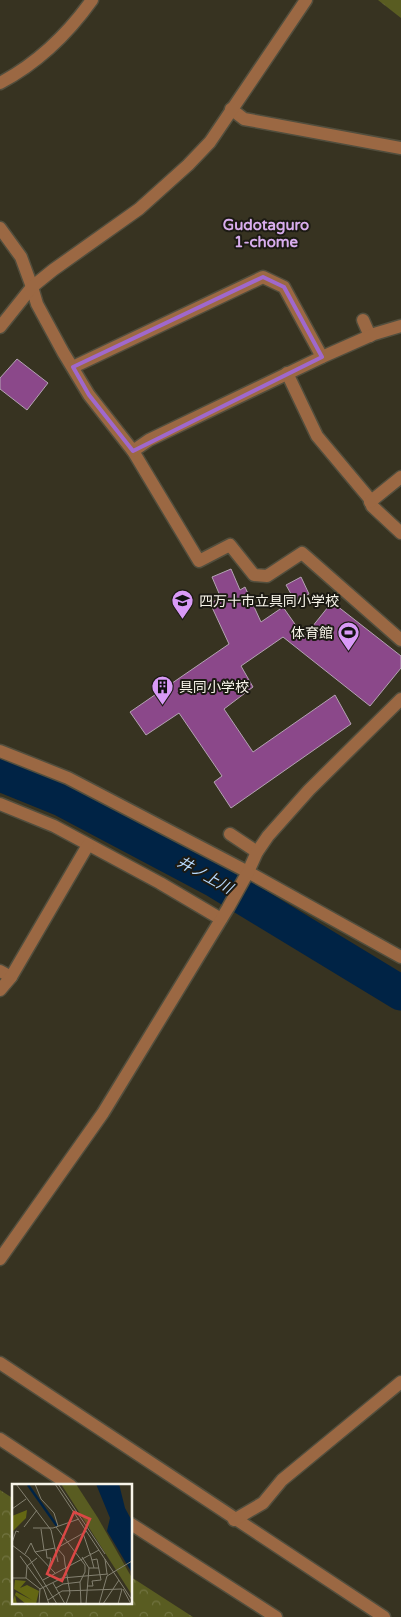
<svg xmlns="http://www.w3.org/2000/svg" width="401" height="1617" viewBox="0 0 401 1617" font-family="'Varela Round','Noto Sans JP',sans-serif">
<defs>
<pattern id="park-crowns" width="20" height="18" patternUnits="userSpaceOnUse" patternTransform="scale(1.25)"><rect width="20" height="18" fill="#595c21"/><path d="M2 6a3 3 0 1 1 6 0M12 15a3 3 0 1 1 6 0" fill="none" stroke="#727441"/></pattern>
</defs>
<rect width="100%" height="100%" fill="#373321"/>
<!-- park -->
<g fill="url(#park-crowns)">
<path d="M378,0h23v18z"/>
<path d="M0,1490l14,9v104h117v-26l62,40h-193z"/>
</g>
<g fill="none" stroke-linecap="round" stroke-linejoin="round">
<!-- river -->
<path stroke="#002345" stroke-width="35" d="M0,774l62,25 153,81 186,113"/>
</g>
<!-- building -->
<g fill="#8b488a" stroke="#b4a3b3">
<path d="M17,359l31,24 -21,27 -27,-21v-11z"/>
<path d="M231,569l9,21 5,-3 16,35 22,-15 21,30 28,-35 69,54v12l-31,38 -87,-69 -42,29 12,21 -29,22 29,43 82,-57 16,29 -120,84 -17,-26 8,-6 -43,-63 -33,22 -16,-23 99,-68 -19,-41 11,-5 -9,-21z"/>
<path d="M301,577l8,17 -14,7 -9,-16z"/>
</g>
<g fill="none" stroke-linecap="round" stroke-linejoin="round">
<defs>
<g id="minor">
<path d="M0,83c38,-20 67,-48 92,-83"/>
<path d="M231,109l13,10 157,29"/>
<path d="M0,228l21,29 11,30 5,17 26,48 26,43 44,56 66,110 31,-16 24,30 13,1 35,-23 99,87"/>
<path d="M363,320l7,16"/>
<path d="M0,327l32,-40 21,-17 86,-61 49,-44 22,-23 96,-142"/>
<path d="M73,367l190,-90 21,10 38,70"/>
<path d="M287,373l30,63 52,62 3,8 29,27"/>
<path d="M133,451l16,-11 173,-83 52,-23 27,-8"/>
<path d="M370,502l31,-25"/>
<path d="M0,751l68,27 180,94 153,85"/>
<path d="M0,804l54,22 106,57 61,36"/>
<path d="M230,834l27,18"/>
<path d="M0,971l11,6"/>
<path d="M0,990l11,-13 77,-132"/>
<path d="M0,1259l103,-146 125,-205 20,-36 9,-20 11,-16 41,-46 92,-91"/>
<path d="M0,1363l384,254"/>
<path d="M0,1439l71,47"/>
<path d="M234,1520l29,-17 19,-23 119,-98"/>
<path d="M131,1524l145,93"/>
</g>
</defs>
<!-- minor casing -->
<use href="#minor" stroke="#524e3d" stroke-width="15"/>
<!-- minor -->
<use href="#minor" stroke="#9b6843" stroke-width="12"/>
</g>
<!-- marked area -->
<path fill="none" stroke="#a068cc" stroke-width="4" stroke-linejoin="round" d="M263,277l21,10 38,70 -189,94 -44,-56 -16,-28z"/>
<!-- icons -->
<defs>
<symbol id="school-pin" viewBox="-11 -11 22 30"><path d="M0 17L-7.5 6A9.5 9.5 0 1 1 7.5 6Z" fill="#d99af7" stroke="#1c1a13"/><path d="M0-5L7-2L0 1L-7-2ZM-4 1L0 2.5L4 1V4Q0 6-4 4Z" fill="#111"/></symbol>
<symbol id="stadium-pin" viewBox="-11 -11 22 30"><path d="M0 17L-7.5 6A9.5 9.5 0 1 1 7.5 6Z" fill="#d99af7" stroke="#1c1a13"/><path d="M0-5a6.5 5 0 1 0 0 10a6.5 5 0 1 0 0-10ZM-3.5-1.8h7v3.6h-7Z" fill="#111"/></symbol>
<symbol id="building-pin" viewBox="-11 -11 22 30"><path d="M0 17L-7.5 6A9.5 9.5 0 1 1 7.5 6Z" fill="#d99af7" stroke="#1c1a13"/><path d="M-4-6H4V6H1V3H-1V6H-4ZM-2.5-4.3h1.7v1.8h-1.7ZM.8-4.3h1.7v1.8H.8ZM-2.5-1h1.7V.8h-1.7ZM.8-1h1.7V.8H.8Z" fill="#111"/></symbol>
</defs>
<g fill-rule="evenodd">
<use href="#school-pin" x="170" y="588" width="25" height="34"/>
<use href="#stadium-pin" x="336" y="620" width="25" height="34"/>
<use href="#building-pin" x="150" y="674" width="25" height="34"/>
</g>
<g text-anchor="middle" dominant-baseline="central" stroke-width="4" stroke-linejoin="round" paint-order="stroke">
<!-- poi labels -->
<g font-size="14" fill="#f8f5ea" stroke="#1c1a13" text-anchor="start">
<text x="199" y="601">四万十市立具同小学校</text>
<text x="333" y="633" text-anchor="end">体育館</text>
<text x="179" y="687">具同小学校</text>
</g>
<!-- neighbourhood labels -->
<g font-size="15" font-weight="bold" fill="#d8adee" stroke="#1c1a13">
<text x="266" y="225">Gudotaguro<tspan x="266" dy="17">1-chome</tspan></text>
</g>
<!-- water labels -->
<g font-size="15" font-style="italic" fill="#b6d8fc" stroke="#1c1a13">
<text transform="translate(205 875) rotate(29)">井ノ上川</text>
</g>
</g>
<!-- overview -->
<g transform="translate(12 1484)">
<rect width="120" height="120" fill="#373321"/>
<path d="M15,26l-1,8 -14,14v-16zM3,96l11,1 -6,7 7,-3 12,6 -3,13h-10l-11,-9 2,9 -5,-1 4,-11 16,8 -18,-11z" fill="#646713"/>
<path d="M49,0h15l22,34 34,60v17z" fill="#595c21"/>
<path d="M84,0h23l6,24 7,13v52l-25,-42 3,-13z" fill="#002345"/>
<path fill="none" stroke="#002345" stroke-width="2.5" d="M16,1l29,41"/>
<path fill="none" stroke="#848171" stroke-width="1" d="M4,0l35,46 7,32M23,0l6,15 13,14 4,13M43,0l77,116M46,0l47,70M0,25l14,-10M12,43l13,-17M44,43l29,38v7l-5,10M21,44h20l26,-9M29,45l3,21M71,49l7,21M0,59l4,-12 3,1M0,61l17,13 28,46M43,64l-20,4 20,21M45,64l7,8 1,8 5,29 -4,11M45,64l30,-17M34,65l1,9h4l-2,10M78,69l4,15M13,70l6,-11 4,9M8,72l24,33 5,15M70,73l7,11h10M93,75l2,15M0,94h14l14,11 22,-11 46,-4M14,94l1,-12 10,-8M31,96l56,-30M41,99l12,21M75,102h6l-1,-5 9,-1 -4,-21 -5,1M44,104l7,-4 17,-2 1,22M111,105l8,15M36,116l14,-9 60,-2M27,120l1,-15M74,120l3,-36M87,120l8,-28 25,-15M91,120l16,-24M106,120l4,-15"/>
<path fill="#db4745" fill-opacity="0.15" stroke="#db4745" stroke-width="2.5" d="M62,28l16,7 -28,62 -15,-7z"/>
<rect width="120" height="120" fill="none" stroke="#f8f5ea" stroke-width="2.5"/>
</g>
</svg>
